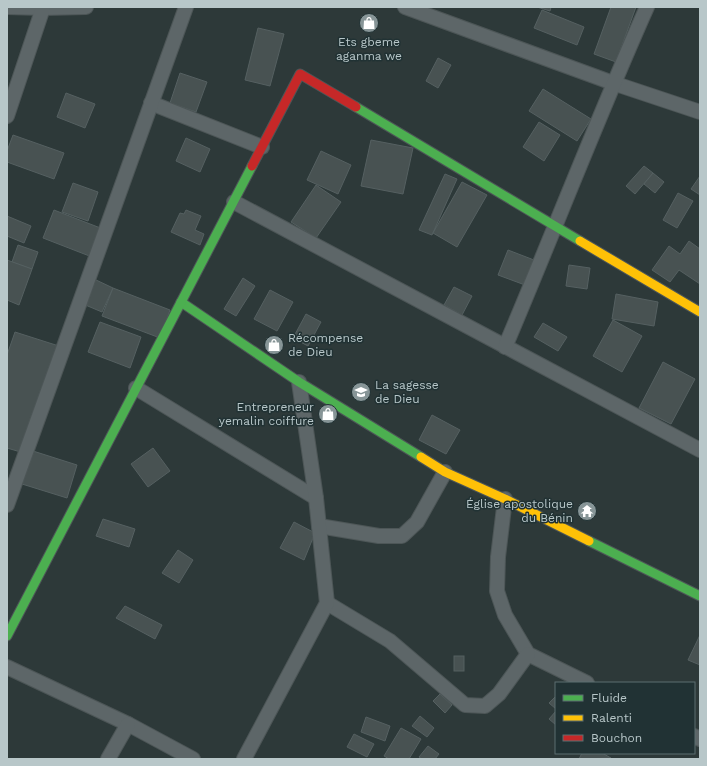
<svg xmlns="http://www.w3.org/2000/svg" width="707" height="766" viewBox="0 0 707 766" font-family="'Work Sans',sans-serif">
<rect width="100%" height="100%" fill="#2d3939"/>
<!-- building -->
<g fill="#485252" stroke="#556061">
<path d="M537,7h14l-1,4z"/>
<path d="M611,7h25l-20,55 -22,-8z"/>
<path d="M542,10l42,17 -7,18 -43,-17z"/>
<path d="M258,28l26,6 -14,52 -25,-6z"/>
<path d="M438,58l13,7 -13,23 -12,-7z"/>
<path d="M180,73l27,9 -11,30 -26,-9z"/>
<path d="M543,89l48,30 -14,22 -48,-30z"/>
<path d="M66,93l29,11 -10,24 -28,-11z"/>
<path d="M539,122l21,13 -16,26 -21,-14z"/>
<path d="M13,135l51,18 -10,26 -47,-17v-11z"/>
<path d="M186,138l24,11 -10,23 -24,-11z"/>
<path d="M371,140l42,8 -10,46 -42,-8z"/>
<path d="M321,151l30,14 -13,29 -31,-14z"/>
<path d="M644,166l9,7 -18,21 -9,-8z"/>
<path d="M653,173l11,9 -9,11 -11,-9z"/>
<path d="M445,174l12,5 -25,56 -13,-5z"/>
<path d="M700,176v19l-9,-6z"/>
<path d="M462,182l25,13 -30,52 -24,-14z"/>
<path d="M73,183l25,9 -10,29 -26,-9z"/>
<path d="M316,185l25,17 -25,36 -25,-16z"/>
<path d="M678,193l15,8 -16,27 -14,-8z"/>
<path d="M54,210l49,19 -11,28 -49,-19z"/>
<path d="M186,210l15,6 -6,14 9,4 -4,11 -29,-13 9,-19 4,1z"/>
<path d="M7,216l24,10 -7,17 -17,-7z"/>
<path d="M689,241l11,8v35l-21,-14 -9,12 -18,-12 17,-24 11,8z"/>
<path d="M18,245l20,7 -6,17 -20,-7z"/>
<path d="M508,250l26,10 -9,25 -27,-10z"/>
<path d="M7,260l25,9 -13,36 -12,-5z"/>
<path d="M569,265l21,3 -3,21 -21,-3z"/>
<path d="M243,278l12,8 -19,30 -12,-7z"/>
<path d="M94,279l19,9 -11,24 -19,-8z"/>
<path d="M454,287l18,9 -10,19 -18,-10z"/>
<path d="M113,288l57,22 -10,28 -58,-22z"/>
<path d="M270,290l23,12 -16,29 -23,-12z"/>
<path d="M616,294l42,8 -4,24 -42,-7z"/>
<path d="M306,314l15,8 -13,24 -15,-8z"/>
<path d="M613,320l29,16 -20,36 -29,-16z"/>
<path d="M100,322l41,15 -11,31 -42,-16z"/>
<path d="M543,323l24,14 -9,14 -24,-14z"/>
<path d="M15,332l47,15 -38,106 -17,-5v-93z"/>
<path d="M663,362l32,17 -24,45 -32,-16z"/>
<path d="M432,415l28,15 -14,24 -27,-14z"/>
<path d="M153,448l17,23 -22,16 -17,-23z"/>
<path d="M33,451l44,14 -10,33 -45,-14z"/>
<path d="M103,519l32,10 -6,18 -33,-11z"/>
<path d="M294,522l21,11 -11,27 -24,-12z"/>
<path d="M178,550l15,10 -14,23 -17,-10z"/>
<path d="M125,606l37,19 -7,14 -39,-21z"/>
<path d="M700,635v30l-12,-5z"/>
<rect x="454" y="656" width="10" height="15"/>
<path d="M440,694l12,11 -7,8 -12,-12z"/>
<path d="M556,696v13l-7,-6z"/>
<path d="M556,711v14l-7,-6z"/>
<path d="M420,716l14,12 -7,9 -15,-11z"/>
<path d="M366,717l24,9 -5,15 -24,-9z"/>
<path d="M401,728l20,11 -12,20h-20l-5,-3z"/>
<path d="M354,734l20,10 -7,13 -20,-10z"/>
<path d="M428,746l11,8 -4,5h-13l-3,-2z"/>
<path d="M582,753h20l9,5 -32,1z"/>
</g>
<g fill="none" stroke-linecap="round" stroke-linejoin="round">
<defs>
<g id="street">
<path d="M7,7l36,1 43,-1"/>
<path d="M405,7l208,76 87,29"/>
<path d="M151,103l111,44"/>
<path d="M7,116l36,-108"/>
<path d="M234,202l466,248"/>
<path d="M505,347c48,-113 92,-228 142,-340"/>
<path d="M136,388l180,110"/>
<path d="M505,499l-7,58 -1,34 8,24 23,39 59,29"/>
<path d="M7,505l179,-498"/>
<path d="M319,526l60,10h23l15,-14 28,-50"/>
<path d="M327,603l63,38 75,64 20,1 14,-12 29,-40"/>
<path d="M7,667l121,57 65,35"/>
<path d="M694,736l6,3"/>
<path d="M108,759l20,-35"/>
<path d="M244,759l83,-156 -11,-105 -17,-116"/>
</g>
<g id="fast">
<path d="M356,107l224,134"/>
<path d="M181,302l118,80 122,75"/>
<path d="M589,541l111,55"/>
<path d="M7,636l245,-470"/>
</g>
<g id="slow">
<path d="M580,241l120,71"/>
<path d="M421,457l24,15 60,27 84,42"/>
</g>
<path id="jam" d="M252,166l48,-92 56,33"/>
</defs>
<!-- street casing -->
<use href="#street" stroke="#4d5657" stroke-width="16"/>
<!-- fast casing -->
<use href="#fast" stroke="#4d5657" stroke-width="11"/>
<!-- slow casing -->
<use href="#slow" stroke="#4d5657" stroke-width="11"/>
<!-- jam casing -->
<use href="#jam" stroke="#4d5657" stroke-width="11"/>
<!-- street -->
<use href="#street" stroke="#5d6668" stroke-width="14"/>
<!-- fast -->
<use href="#fast" stroke="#4caf50" stroke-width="9"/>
<!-- slow -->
<use href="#slow" stroke="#ffc107" stroke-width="9"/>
<!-- jam -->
<use href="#jam" stroke="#c62828" stroke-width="9"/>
</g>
<!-- icons -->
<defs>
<symbol id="shop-disc" viewBox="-11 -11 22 22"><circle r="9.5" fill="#879597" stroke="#213234"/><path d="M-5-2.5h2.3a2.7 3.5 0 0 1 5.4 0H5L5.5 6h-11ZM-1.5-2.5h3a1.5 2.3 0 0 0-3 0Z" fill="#fff"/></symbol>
<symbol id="school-disc" viewBox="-11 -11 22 22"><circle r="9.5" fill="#879597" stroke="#213234"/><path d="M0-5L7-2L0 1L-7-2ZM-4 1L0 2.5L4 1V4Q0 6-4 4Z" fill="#fff"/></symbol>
<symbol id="temple-disc" viewBox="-11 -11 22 22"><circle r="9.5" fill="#879597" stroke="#213234"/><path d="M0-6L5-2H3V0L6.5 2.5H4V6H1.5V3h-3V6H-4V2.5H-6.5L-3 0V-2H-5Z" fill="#fff"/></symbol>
</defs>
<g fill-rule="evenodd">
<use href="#shop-disc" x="358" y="12" width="22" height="22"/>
<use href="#shop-disc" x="263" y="334" width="22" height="22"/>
<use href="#school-disc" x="350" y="381" width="22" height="22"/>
<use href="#shop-disc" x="317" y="403" width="22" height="22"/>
<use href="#temple-disc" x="576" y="500" width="22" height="22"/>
</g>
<g text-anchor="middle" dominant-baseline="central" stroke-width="3" stroke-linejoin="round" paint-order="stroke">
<!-- poi labels -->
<g font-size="12" fill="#b8c7c9" stroke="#213234" text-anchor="start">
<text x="369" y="42" text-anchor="middle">Ets gbeme<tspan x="369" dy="14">aganma we</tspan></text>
<text x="288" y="338">Récompense<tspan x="288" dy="14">de Dieu</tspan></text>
<text x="375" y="385">La sagesse<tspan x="375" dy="14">de Dieu</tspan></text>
<text x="314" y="407" text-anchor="end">Entrepreneur<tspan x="314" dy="14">yemalin coiffure</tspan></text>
<text x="573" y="504" text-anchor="end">Église apostolique<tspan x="573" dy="14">du Bénin</tspan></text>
</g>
</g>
<!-- border -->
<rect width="707" height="766" fill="none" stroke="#b8c7c9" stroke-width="16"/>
<!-- legend -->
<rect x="555" y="682" width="140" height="72" fill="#213234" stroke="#5d6e70"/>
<rect x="563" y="695" width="20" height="6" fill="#4caf50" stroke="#5d6e70"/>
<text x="591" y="702" font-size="12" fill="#b8c7c9">Fluide</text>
<rect x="563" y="715" width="20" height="6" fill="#ffc107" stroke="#5d6e70"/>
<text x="591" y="722" font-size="12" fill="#b8c7c9">Ralenti</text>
<rect x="563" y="735" width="20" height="6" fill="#c62828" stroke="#5d6e70"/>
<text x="591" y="742" font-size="12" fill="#b8c7c9">Bouchon</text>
</svg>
